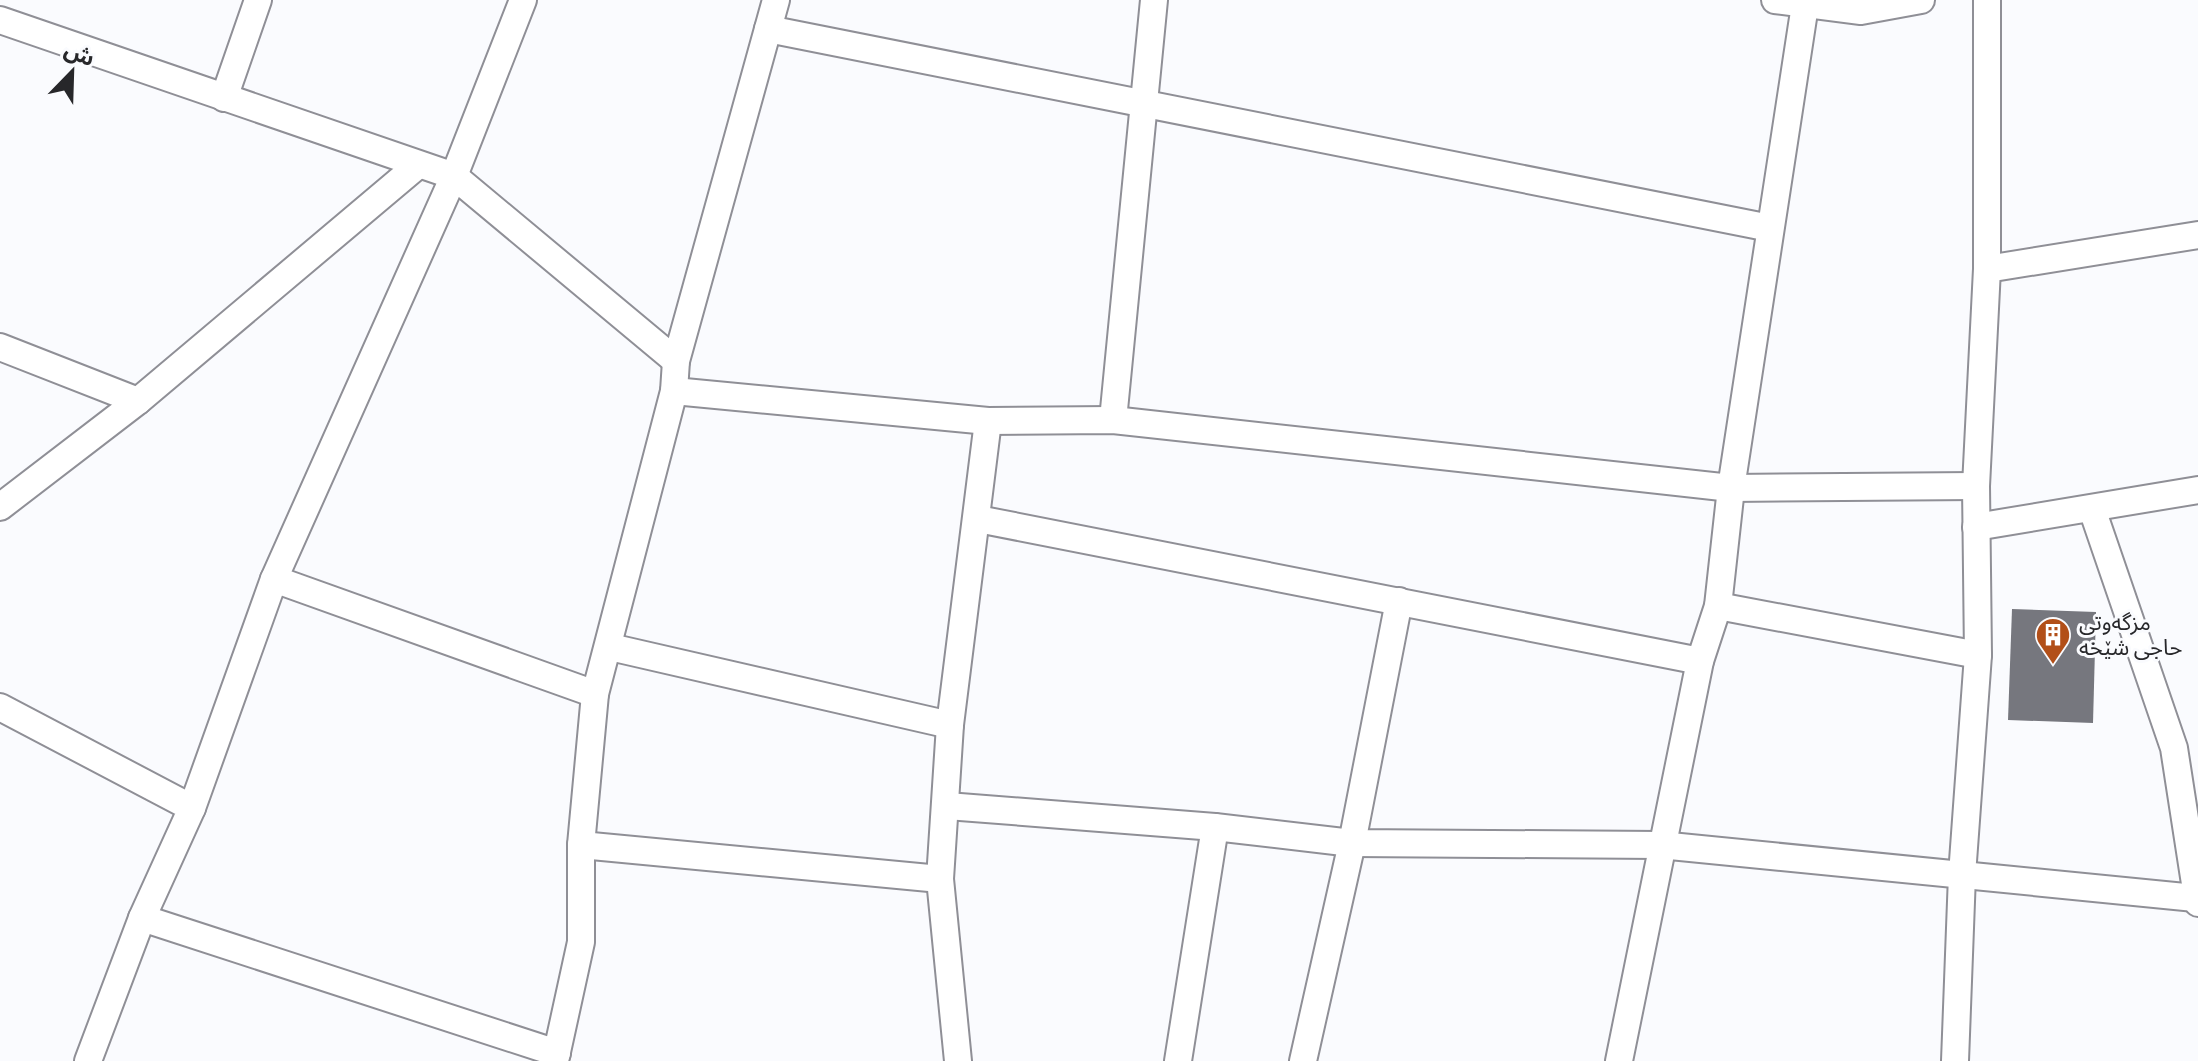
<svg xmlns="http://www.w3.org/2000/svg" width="2198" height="1061" viewBox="0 0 2198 1061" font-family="'PT Sans Narrow','Noto Sans Arabic',sans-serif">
<rect width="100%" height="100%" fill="#fafbfe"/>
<!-- building -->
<path fill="#76777e" d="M2012,609l84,3 -3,111 -85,-3z"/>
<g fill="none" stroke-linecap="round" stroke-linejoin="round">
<defs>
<g id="minor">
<path d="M1775,0l86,11 60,-11"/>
<path d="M0,20l454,156 222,185"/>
<path d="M768,29l1002,199"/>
<path d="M224,98l34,-98"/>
<path d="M1987,269l211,-34"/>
<path d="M0,347l138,54"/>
<path d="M674,391l314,30 125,-1 618,68 245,-2"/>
<path d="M1113,420l41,-420"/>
<path d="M0,507l138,-106 280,-236"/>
<path d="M2092,509l82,239 24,155"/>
<path d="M978,519l722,142"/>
<path d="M1976,527l222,-37"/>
<path d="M274,579l321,115"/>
<path d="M1718,606l260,49"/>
<path d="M610,647l340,78"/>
<path d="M0,707l192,101 -50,110 -54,143"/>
<path d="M947,806l268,21 137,16 308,2 535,53"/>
<path d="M192,808l82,-229 180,-403 69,-176"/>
<path d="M581,845l359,34"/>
<path d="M142,918l415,135"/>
<path d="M555,1061l26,-119v-97l14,-151 79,-303 2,-30 100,-361"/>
<path d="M958,1061l-18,-182 10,-154 38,-304"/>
<path d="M1178,1061l37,-234"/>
<path d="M1303,1061l49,-218 47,-242"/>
<path d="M1619,1061l81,-400 18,-55 13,-118 74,-483"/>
<path d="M1955,1061l7,-186 16,-220 -2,-169 11,-217v-269"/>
</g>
</defs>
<!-- minor casing -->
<use href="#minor" stroke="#8f8f96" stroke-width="30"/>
<!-- minor -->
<use href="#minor" stroke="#fff" stroke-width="26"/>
</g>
<!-- icons -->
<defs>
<symbol id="building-pin" viewBox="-11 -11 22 30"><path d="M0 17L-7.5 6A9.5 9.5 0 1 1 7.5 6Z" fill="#b24f18" stroke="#fafbfe"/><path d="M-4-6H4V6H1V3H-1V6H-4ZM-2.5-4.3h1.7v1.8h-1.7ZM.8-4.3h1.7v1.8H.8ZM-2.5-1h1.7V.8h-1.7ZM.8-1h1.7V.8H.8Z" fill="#fff"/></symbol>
</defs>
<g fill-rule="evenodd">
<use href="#building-pin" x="2033" y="615" width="40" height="54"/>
</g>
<g text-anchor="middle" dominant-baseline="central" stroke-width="6" stroke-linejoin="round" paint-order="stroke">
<!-- poi labels -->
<g font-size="22" fill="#27272a" stroke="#fafbfe" text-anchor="start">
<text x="2079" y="622">مزگەوتی<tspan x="2079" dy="25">حاجی شێخە</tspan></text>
</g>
</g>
<!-- north arrow -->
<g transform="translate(72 72) rotate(23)" stroke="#fafbfe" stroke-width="6" paint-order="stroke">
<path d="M0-6L14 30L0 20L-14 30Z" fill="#27272a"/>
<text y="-12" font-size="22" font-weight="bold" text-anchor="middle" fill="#27272a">ش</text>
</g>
</svg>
